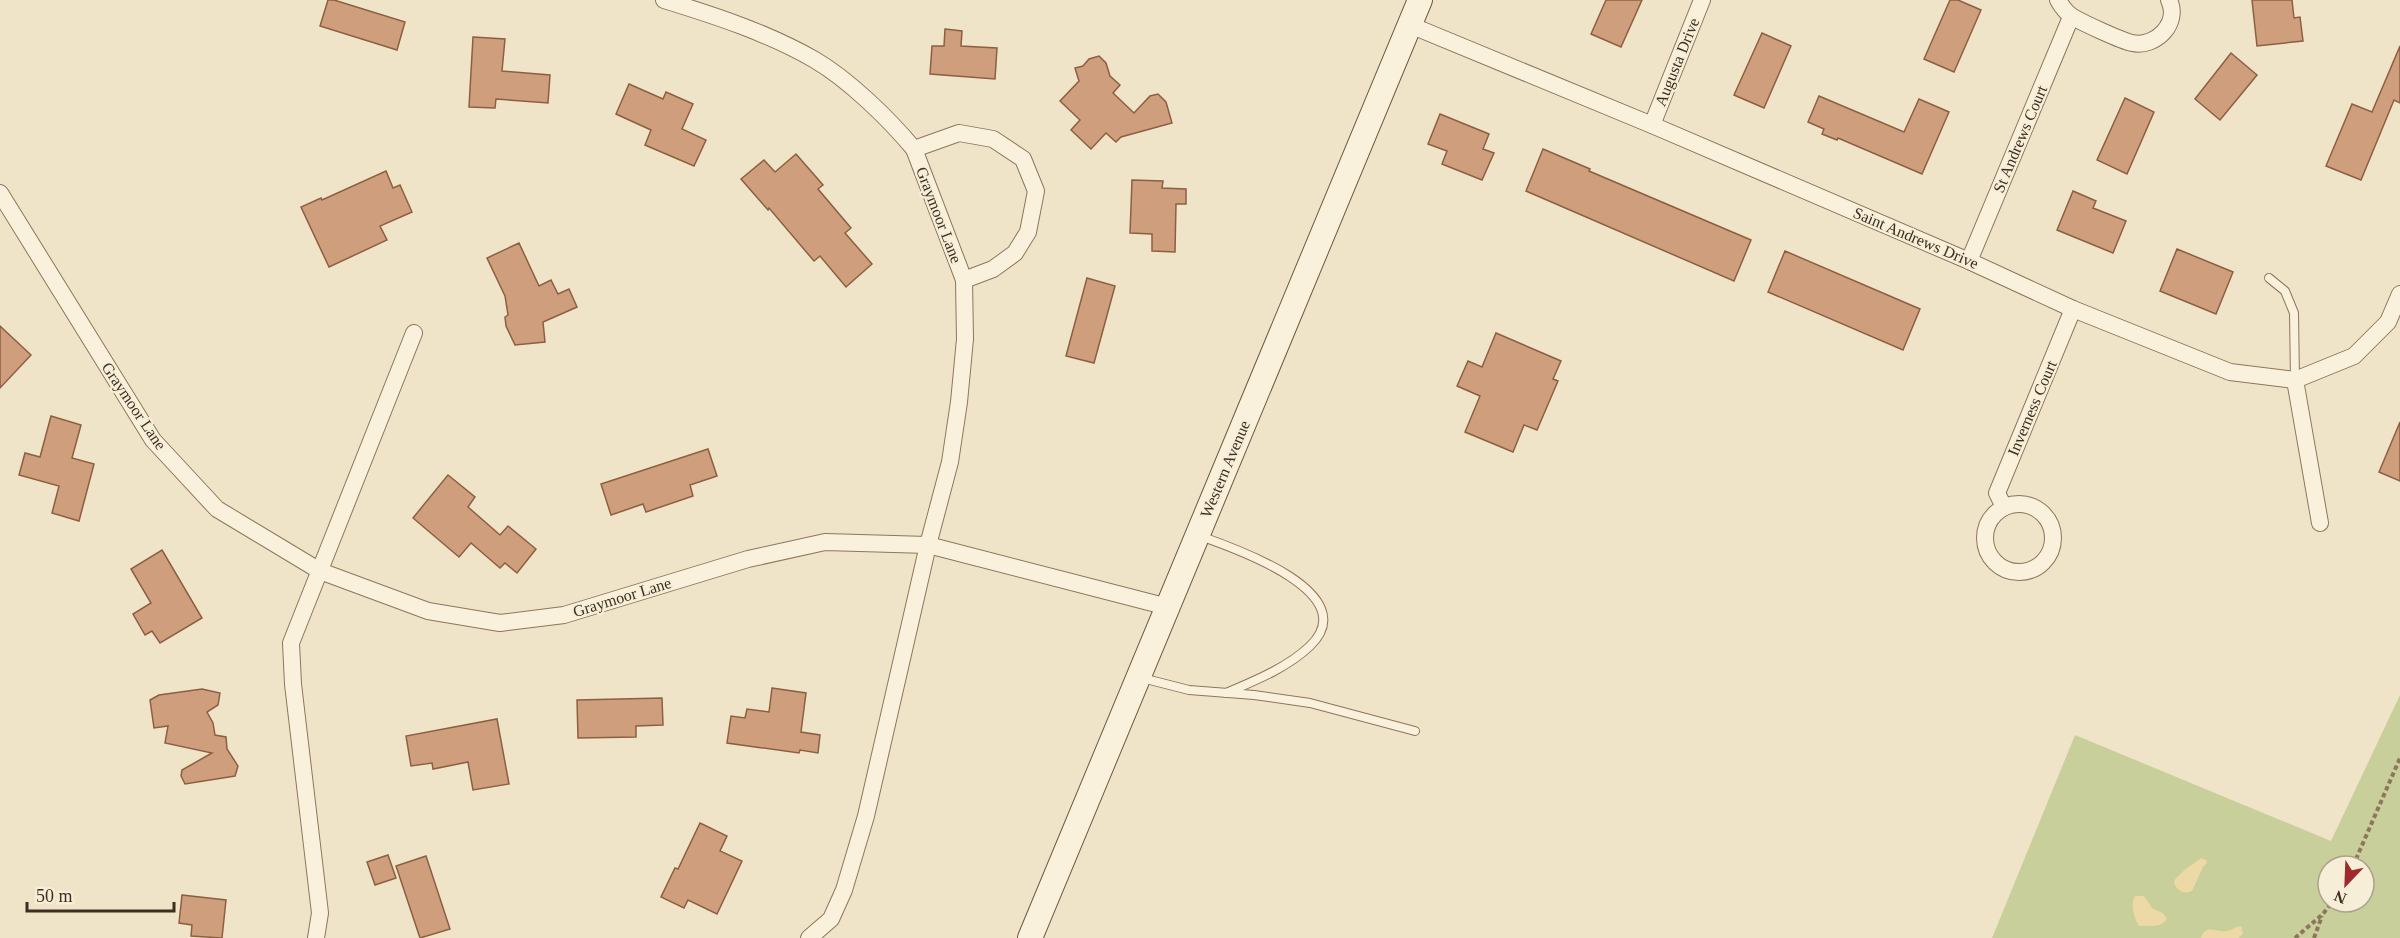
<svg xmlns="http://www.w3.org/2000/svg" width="2400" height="938" viewBox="0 0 2400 938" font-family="'Times New Roman',serif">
<rect width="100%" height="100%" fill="#f0e4c8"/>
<!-- green -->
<path fill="#c9cf9b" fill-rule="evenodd" d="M2400,695v243h-408l83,-203 256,106zM2328,866h36v36h-36z"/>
<!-- sand -->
<g fill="#ecd9a5">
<path d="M2201,858l5,2 1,3 -4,4 -11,24c-8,4 -17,-1 -18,-10 5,-8 19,-17 27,-23z"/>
<path d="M2135,896h9l9,13 10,4 4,6c-7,10 -18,6 -28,7 -5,-8 -9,-22 -4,-30z"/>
<path d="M2241,926l2,8 -5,4h-37c5,-15 15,-5 26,-7 5,-1 8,-4 14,-5z"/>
</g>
<!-- building -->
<g fill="#cf9f7d" stroke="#8d5f41" stroke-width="1.5">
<path d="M328,0h6l71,22 -8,28 -77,-24z"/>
<path d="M1606,0h36l-21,47 -30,-13z"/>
<path d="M1950,0h8l23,10 -27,62 -30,-13z"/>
<path d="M2252,0h40l2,18 6,-1 3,24 -46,5z"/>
<path d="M945,29l17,2 -1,15 36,2 -2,31 -65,-5 2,-28h12z"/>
<path d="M1762,33l29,13 -27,62 -30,-13z"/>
<path d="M473,37l32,2 -3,32 48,4 -2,28 -52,-4 -1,9 -26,-1z"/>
<path d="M2400,46v57l-6,-3 -33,80 -35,-14 26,-62 20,8z"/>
<path d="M2231,53l26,22 -37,45 -25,-21z"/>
<path d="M1099,56l7,7 4,13 10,9 -7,8 21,20 16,-17 8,-2 8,8 6,21 -51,14 -5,5 -10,-9 -15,16 -20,-19 9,-10 -20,-19 19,-20 -4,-13 8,-2 6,-7z"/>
<path d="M629,84l34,15 3,-7 27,12 -11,25 24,11 -12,26 -49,-21 6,-15 -35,-16z"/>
<path d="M1819,96l85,36 15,-33 30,13 -27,62 -84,-36 -1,2 -15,-6 2,-5 -16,-7z"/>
<path d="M2125,98l29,14 -27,62 -30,-14z"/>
<path d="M1440,114l49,20 -6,15 11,4 -12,27 -40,-16 5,-13 -19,-7z"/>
<path d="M1543,149l47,20 -1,2 162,69 -17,41 -208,-90z"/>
<path d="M796,154l27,31 -5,4 33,39 -6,5 27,31 -26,23 -26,-31 -6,5 -45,-53 -1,2 -27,-31 23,-19 11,12z"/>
<path d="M386,171l7,17 7,-3 12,27 -32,14 7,14 -58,27 -28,-60 20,-9 1,2z"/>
<path d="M1132,180l31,1 -1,7 24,1v15h-10l-1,48 -23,-1v-17l-22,-1z"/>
<path d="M2073,191l23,10 -3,7 33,13 -13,32 -56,-23z"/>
<path d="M519,243l20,43 12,-6 7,14 11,-5 8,18 -34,15 2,20 -30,3 -9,-19 -1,-9 3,-2 -3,-19 -18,-38z"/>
<path d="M2177,249l56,23 -17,42 -56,-23z"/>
<path d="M1785,251l135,58 -17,41 -135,-58z"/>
<path d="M1087,278l28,8 -21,77 -28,-7z"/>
<path d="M0,326l31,29 -31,33z"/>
<path d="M1496,333l65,28 -8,18 5,2 -21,49 -13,-5 -11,27 -48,-20 15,-36 -23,-10 11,-25 14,6z"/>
<path d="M51,416l30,9 -9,33 22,6 -15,57 -27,-8 7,-27 -40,-11 6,-22 15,4z"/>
<path d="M2400,422v59l-21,-9z"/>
<path d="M708,449l9,27 -27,9 3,11 -47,16 -3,-8 -32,11 -10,-31z"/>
<path d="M448,475l27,22 -7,10 32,28 8,-9 28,23 -19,24 -12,-10 -5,5 -29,-25 -12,14 -46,-39z"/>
<path d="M162,550l40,68 -42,25 -8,-12 -7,4 -12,-21 18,-11 -20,-34z"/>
<path d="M772,688l34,5 -5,39 19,3 -2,18 -18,-3 -1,3 -72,-10 4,-27 14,2 2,-9 22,3z"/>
<path d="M202,689l18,4 -2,12 -11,7 6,11 2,12 11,2 1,12 11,17 -3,10 -50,8 -4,-8 1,-6 30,-17 -47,-10 3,-17 -14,2 -4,-28 9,-5z"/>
<path d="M662,698l1,27 -27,1v11l-58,1 -1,-38z"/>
<path d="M497,719l12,65 -36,6 -5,-28 -35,7 -1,-6 -21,3 -5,-30z"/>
<path d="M700,823l27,13 -7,15 22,10 -25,53 -29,-14 -4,8 -23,-11 14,-29 3,1z"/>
<path d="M388,855l8,23 -21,7 -8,-23z"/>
<path d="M426,856l24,73 -30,9 -24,-72z"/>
<path d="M182,895l44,5 -4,38 -31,-2 1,-11 -13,-2z"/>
</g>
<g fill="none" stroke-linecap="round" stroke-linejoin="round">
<defs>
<g id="lane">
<path d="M2269,278l16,13 9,22 1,67"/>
<path d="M1200,536c34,12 165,57 110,110 -23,22 -56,35 -84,47"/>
<path d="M1142,678l47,12 65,5 56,8 105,28"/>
</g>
<g id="street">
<path d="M664,0c52,16 104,33 151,60 34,20 74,59 99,89l45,-16 34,6 30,20 13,32 -8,41 -13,21 -22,16 -29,11"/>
<path d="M2058,0c4,7 8,13 15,17 10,6 49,24 59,26 24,5 48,-20 37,-43"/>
<path d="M1410,25l242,100 317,136 104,48 157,63 65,8 59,-24 34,-34 12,-28"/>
<path d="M1652,125l50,-125"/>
<path d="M0,193l153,247 64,69 103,62 108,40 72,12 64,-8 184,-56 77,-17 103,3 240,62"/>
<path d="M1969,261l102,-244"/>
<path d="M2295,380l25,143"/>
<circle cx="2019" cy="538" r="34"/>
<path d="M2004,507l-7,-14 76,-184"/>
<path d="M316,938l4,-25 -27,-229 -2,-41 123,-310"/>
<path d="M809,938l22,-19 13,-29 22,-74 62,-271 22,-83 9,-60 6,-63 -1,-59 -50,-131"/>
</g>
<path id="secondary" d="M1030,938l390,-938"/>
</defs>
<!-- lane casing -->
<use href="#lane" stroke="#8d765c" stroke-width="10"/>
<!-- street casing -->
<use href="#street" stroke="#8d765c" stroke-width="18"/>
<!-- secondary casing -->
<use href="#secondary" stroke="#6f573f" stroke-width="26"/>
<!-- path -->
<g stroke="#8d765c" stroke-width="4" stroke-dasharray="4.5 3" stroke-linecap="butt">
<path d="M2353,866l47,-108"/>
<path d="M2295,938l28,-24 9,-12"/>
<path d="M2314,938l8,-22"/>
</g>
<!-- lane -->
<use href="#lane" stroke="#faf1dc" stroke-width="8"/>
<!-- street -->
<use href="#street" stroke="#faf1dc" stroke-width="16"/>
<!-- secondary -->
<use href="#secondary" stroke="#faf1dc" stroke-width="24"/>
</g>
<g text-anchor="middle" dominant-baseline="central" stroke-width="4.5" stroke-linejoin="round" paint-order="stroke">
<!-- street labels -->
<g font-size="16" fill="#3d2e20" stroke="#f7eed8">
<text transform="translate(1677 62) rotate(-68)">Augusta Drive</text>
<text transform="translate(2020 139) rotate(-67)">St Andrews Court</text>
<text transform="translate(939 215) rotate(69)">Graymoor Lane</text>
<text transform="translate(1916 238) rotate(23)">Saint Andrews Drive</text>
<text transform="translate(134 406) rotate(56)">Graymoor Lane</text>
<text transform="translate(2032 408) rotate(-67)">Inverness Court</text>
<text transform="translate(1225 469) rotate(-67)">Western Avenue</text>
<text transform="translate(622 597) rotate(-17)">Graymoor Lane</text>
</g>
</g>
<!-- north arrow -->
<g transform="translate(2346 884) rotate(203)"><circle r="28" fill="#f7eed8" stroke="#ada18e" stroke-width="1.5"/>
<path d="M0-4.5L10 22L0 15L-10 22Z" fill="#9e2a2b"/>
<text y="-9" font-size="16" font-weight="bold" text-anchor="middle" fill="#3d2e20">N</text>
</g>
<!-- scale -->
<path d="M27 902v9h147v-9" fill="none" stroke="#3d2e20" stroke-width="3"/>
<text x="36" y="902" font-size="18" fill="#3d2e20" stroke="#f7eed8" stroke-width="4.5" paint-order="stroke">50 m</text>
</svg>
